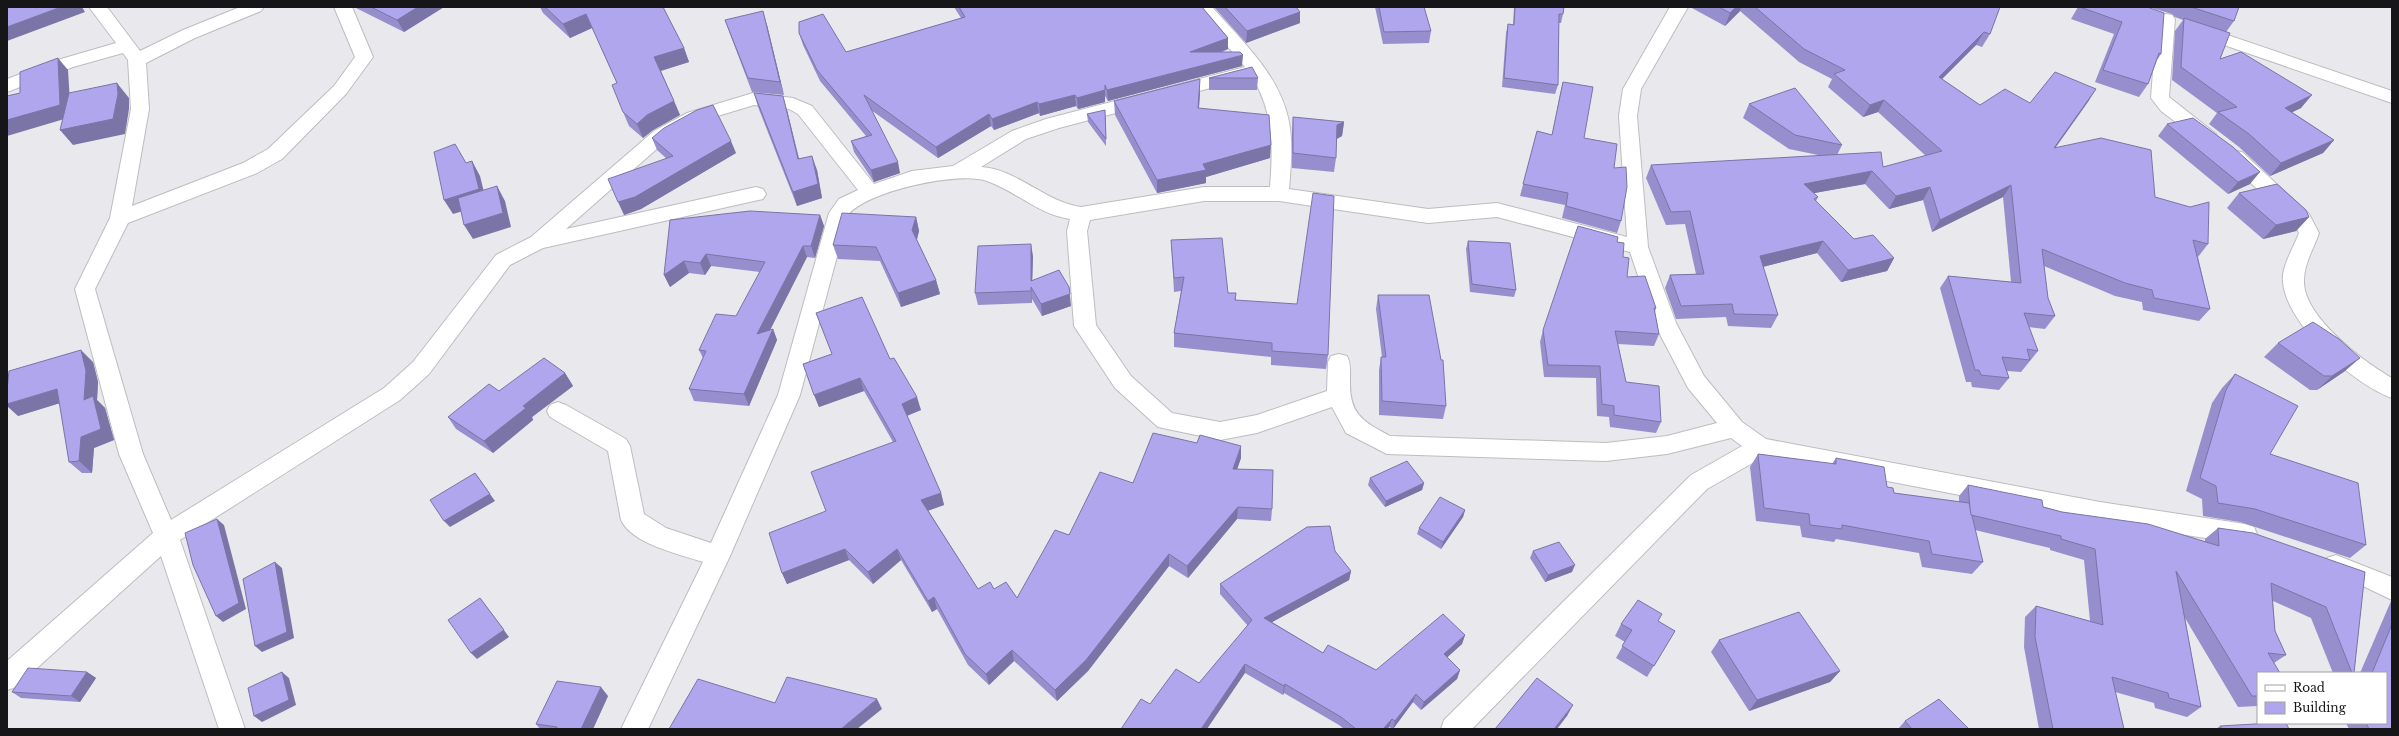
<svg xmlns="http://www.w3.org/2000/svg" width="2399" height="736" viewBox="0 0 2399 736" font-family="'Libre Baskerville',serif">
<rect width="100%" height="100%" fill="#e9e8ed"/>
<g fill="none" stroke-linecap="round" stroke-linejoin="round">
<defs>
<g id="street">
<path d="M89,7h18l33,44 43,-21 57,-23h24l-3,4 -66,27 -49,25 3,46 -17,97 111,-43 25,-14 66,-63 21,-29 -21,-50h18l21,50 -27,37 -64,65 -25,14 -129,50 -33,66 48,165 28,66 213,-132 29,-26 83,-107 35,-18 123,-106 33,-18 66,-20 40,5 19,8 62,78 38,-13 41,-5 59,-35 34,-12 199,-52 -51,-60h18c30,34 68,68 77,115 4,22 2,44 0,67l139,20 69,-6 130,34 -8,-121 4,-27 47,-82h18l-47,82 -4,27 11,131 28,76 28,53 38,46 24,17 334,63 145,22 9,3 3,7 -3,7 -9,3 -145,-22 -337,-65 -56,32 -235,240h-31l3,-9 247,-245 51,-29 -11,-8 -64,16 -61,7 -219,-7 -41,-21 -14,-26 -75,26 -37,7 -62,-13 -43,-39 -41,-62 -7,-95 3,-12c-31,-4 -54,-28 -83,-38 -28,-10 -120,10 -139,34l-48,180 -70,161 -82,173h-27l82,-167c-24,-8 -71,-18 -82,-42l-13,-69 -58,-34 -3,-6 3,-6 8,-3 8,3 60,34 4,7 14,68 22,14 45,15 67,-148 51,-182 10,-14 19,-9 -60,-76 -9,-5 -35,-4 -53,16 -33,18 -102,90 190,-42 7,2 3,5 -3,5 -220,49 -33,17 -81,109 -29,26 -220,140 65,189h-26l-58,-173 -145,131 -9,3v-29l146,-128 -34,-79 -44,-165 35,-71 21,-109 -3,-49 -5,-7 -50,14 -66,25v-13l54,-20 55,-16zM1252,77c22,35 21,71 18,110h-66l-123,20c-36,-5 -64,-38 -100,-40l45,-28 33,-11zM1204,201h75l149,22 69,-6 133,35 24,71 34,65 29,35 -50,13 -61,7 -216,-7c-27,-15 -41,-21 -40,-56 0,-9 1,-16 -3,-24l-8,-2 -8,2 -3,6 -1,29 -70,24 -37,7 -48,-9 -41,-37 -35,-51 -9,-94 3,-11z"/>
<path d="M2166,14l6,1 3,4 -6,78 47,37 2,4 -2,4 -7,2 -7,-2 -41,-31 -10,-13 6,-79 3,-4z"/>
<path d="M2198,25l194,66v12l-200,-69 -3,-4 3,-4z"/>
<path d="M2235,151l7,1 67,62 10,19c-5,15 -15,31 -15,47 -2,36 60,82 88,98v20c-38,-13 -106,-74 -109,-116 -2,-15 11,-35 16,-49l-5,-10 -66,-61 -3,-5 3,-5z"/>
<path d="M2336,555l56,22v23l-29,-14 -36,-12 -3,-8 3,-8z"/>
</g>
</defs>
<!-- street casing -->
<use href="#street" stroke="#bdbcc0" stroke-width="2"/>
<!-- street -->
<use href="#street" fill="#fff" fill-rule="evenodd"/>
</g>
<!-- wall -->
<g fill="#978fcd">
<path d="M354,7h90l-40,25z"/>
<path d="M540,7h123l21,41 5,14 -28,9 19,44 -27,15 -10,8 -14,-12 -6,-14 -6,-29 -25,-55 -22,10 -27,-25z"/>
<path d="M954,7h248l26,31v11l-6,3 20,14 -134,35 -3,-5v6l-27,7 -2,-3 -36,10 -1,-3 -45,17 -3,-4 -53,32 -67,-48 29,63 -26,9 -20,-30 -3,-11 15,-5 -46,-55 -17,-36 -4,-12 47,19 115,-34z"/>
<path d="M1214,7h85h-3l4,5v11l-54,20z"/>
<path d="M1375,7h49l7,24 -2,12 -46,1z"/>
<path d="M1514,7h50l-1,7 -2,9h-2l-1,62 -3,9 -53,-7 4,-54 2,-9 5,1z"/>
<path d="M1690,7h310l-10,27 -8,13 -6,-2 -34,34 38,26 50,-2 66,-14 -41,59 100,49 53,47 -10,13 12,52 -11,12 -56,-11 -1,-8 -27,-6 -71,-30 4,32 7,18 -10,13 -16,-2 9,24 -17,21 -14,-1 2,7 -10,12 -27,-3 -1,-5h-5l-26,-94 8,-12 63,6 -8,-85 -71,35 -9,-32 -34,9 -24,-25 -51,9 4,4 -2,4 38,38 40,19 -7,13 -46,11 -24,-29 -54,14 15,48 -7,13 -43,-2 -2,-9 -50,2 -11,-31 5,-13 26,-1 -11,-50 -19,1 -20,-47 5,-13 172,-9 -34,-7 -46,-31 6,-14 93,41 -5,10 46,12 43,-11 -48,-44 -15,5 -35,-30 4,-8 -33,-17 -59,-51 -15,15z"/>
<path d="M2078,7h69l14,47 -4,6 -9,24 -9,13 -44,-15 19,-48 -43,-15z"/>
<path d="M2148,7h91l-5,14 -8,11 -6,27 81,49 -9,4 42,28 -11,13 -53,23 -31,-29 -30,-23 8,-11 -45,-33 3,-49 8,-11 -8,-3 -3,-3z"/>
<path d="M725,20l42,5 17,70 -32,-3 -22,-58z"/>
<path d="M1209,78h49l-1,12h-48z"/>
<path d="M1563,82l21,56 30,30 7,53 -4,12 -55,-15 3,-13 -45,-9 17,-65 15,4 8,-41z"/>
<path d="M1200,92l-1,16 71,50 -64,19v6l-49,10 -42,-78 -1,-14z"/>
<path d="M754,93l33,17 12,48 18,12 5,28 -25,8 -39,-99z"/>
<path d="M1087,114l19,3v29l-18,-24z"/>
<path d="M1293,117l51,5 -2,14 -6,3v19l-2,14 -42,-4v-37z"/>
<path d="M2167,124l83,60 -22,10 -70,-58z"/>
<path d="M652,138l84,15 -95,56 -17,6 42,-57 -9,-8z"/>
<path d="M2239,193l70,24 -13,14 -33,8 -36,-31z"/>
<path d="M820,215l4,11 -9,32 -8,-1 -37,73 3,-1 4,11 -28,66 -55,-5 -5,-12 14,-31 -4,-8 37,-34 24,-44 -49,-6 -6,9 -16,-2 -19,14 -6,-12 6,-55z"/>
<path d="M916,217l3,14 -2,9 19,40 4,14 -39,13 -21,-46 -42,-2 -5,-14z"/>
<path d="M1171,240l57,53h8v7l92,55 -2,14 -55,-4v-8l-97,-10v-14l7,-42 -7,1z"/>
<path d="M1468,241l48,49 -2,7 -44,-5 -4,-43z"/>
<path d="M1033,256l-1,24 39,26 -29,10 -10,-17v4l-54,2 -3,-12z"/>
<path d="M1623,257l4,20 29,31 -1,4 4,22 -5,12 -36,-2 8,38 35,40 -5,11 -46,-6 -1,-10 -12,-1 -1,-38 -52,-1 -4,-35 3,-12z"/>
<path d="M1378,295l68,111 -3,13 -64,-4v-45l2,-13h1l-6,-48z"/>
<path d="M816,313l74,46 31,51 -14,6 34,77 3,12 -16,5 50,79h16l23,9 52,-63 64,-52 108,-25 -4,11 35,40 -1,12 -34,-2 -49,59 -19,-12 -81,105 -31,30 -43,-40 -25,24 -21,-20 -31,-56 -5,3 -31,-52 -28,24 -24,-24 -62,24 -5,-11 44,-62 67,-69 -29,-51 -45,16 -16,-43 29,-10z"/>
<path d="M2278,343l67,28 -28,19h-7l-46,-33z"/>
<path d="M93,362l5,20 -1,18 8,8 9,32 -20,8 -2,25h-10l-13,-11 -9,-59 -42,13z"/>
<path d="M565,373l8,13 -41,31 1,3 -40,33 -37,-24 -8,-12 51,-26z"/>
<path d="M2235,374l35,80 96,91 -16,13 -110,-36 -37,-6 -1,-17 -16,-8 26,-88 10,-15z"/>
<path d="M1758,454l74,10 4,-6 51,29 7,6 65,9v-6l9,-11 94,27 143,30v-3l13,-11 147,44 -11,101h-21l-22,-55 -38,-17 2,30 11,24 -12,8 -16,10v33l-20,1 -53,-89 16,89 -14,10 -32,-9 -1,-5 -39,-11 9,37h-85l-15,-82 1,-30 11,-11 54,15 -6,-61 -34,-10v-2l-75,-18 8,32 -11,12 -50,-7 -3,-14 -83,-14 -2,3 -32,-5 -2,-11 -44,-5 -6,-54z"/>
<path d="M1370,478l54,5 -2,7 -37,17 -17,-22z"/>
<path d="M1465,510l-2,7 -22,32 -24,-15 2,-6z"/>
<path d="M1335,551l16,20 -2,9 -77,42 51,31 53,17 89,-35 -3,9 -15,13 13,13 -3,9 -36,31 -8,-8 -20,27 -4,-2 -1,2h-44l-5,-4 -55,-32 -1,2 -38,-22 -95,31 49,-21 49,-57 -28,-32v-10z"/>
<path d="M1533,551l39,21 -27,10 -15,-24z"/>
<path d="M2392,600v129h-43l-3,-6h40v-50h-26l31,-72z"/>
<path d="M1658,621l17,10 -28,46 -31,-19 9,-16 -10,-6 6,-12z"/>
<path d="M1719,640l121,31 -10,11 -81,29 -38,-59z"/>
<path d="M87,672l9,6 -16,24 -59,-4 -9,-6z"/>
<path d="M608,696l-15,33h-53l-4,-5z"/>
<path d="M1905,721l64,8h-71z"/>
<path d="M2220,726l69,3h-73z"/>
</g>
<!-- shaded-wall -->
<g fill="#7b74a7">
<path d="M61,7h21l3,5 -78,29v-14z"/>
<path d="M418,7h26l-40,25 -7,-12z"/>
<path d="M1736,7h5l-1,4 -15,15 5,-13z"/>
<path d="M763,11l4,14 17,70 -4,-13z"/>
<path d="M1300,12v11l-54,20 1,-12z"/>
<path d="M586,14l6,14 -22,10 -7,-14z"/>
<path d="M1984,32l-8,13 -44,44 7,-12z"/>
<path d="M1228,38v11l-38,14v-11z"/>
<path d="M684,48l5,14 -29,9 -6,-14z"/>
<path d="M1243,55l-1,11 -134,35 -1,-11z"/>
<path d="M58,58l10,12 3,47 -64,19v-16z"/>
<path d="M1200,79v13l-2,29v-13z"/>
<path d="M117,83l12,15v11l-4,25 -52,11 -13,-15z"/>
<path d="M1105,85v17l-27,7 -1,-11z"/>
<path d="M2096,89l-8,13 -42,59 8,-13z"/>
<path d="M1075,95l1,11 -36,10 -1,-12z"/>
<path d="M2312,95l-11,13 -27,13 11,-13z"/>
<path d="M783,96l4,14 15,63 -4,-14z"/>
<path d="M1884,100l-6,12 -15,5 7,-12z"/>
<path d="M674,101l6,14 -27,15 -10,8 -6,-14 10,-9z"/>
<path d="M1037,102l2,11 -45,17 -2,-11z"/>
<path d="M989,114l2,12 -53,32 -2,-11z"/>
<path d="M1344,122l-2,14 -7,4 2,-15z"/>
<path d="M2334,140l-11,13 -53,23 11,-13z"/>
<path d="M731,141l5,12 -95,56 -17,6 -6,-13z"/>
<path d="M1271,145l-1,13 -64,19v6l-49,10v-13l46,-16z"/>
<path d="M812,156l5,14 5,28 -25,8 -4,-14z"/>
<path d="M472,161l8,15 7,28 -34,10 -9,-14z"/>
<path d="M898,162l2,11 -26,9 -3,-12z"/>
<path d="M1872,171l-7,13 -67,12 6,-12z"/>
<path d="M2260,172l-10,12 -22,10 10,-12z"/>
<path d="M2011,185l-8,12 -71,35 8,-12z"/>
<path d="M497,186l8,15 6,26 -38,12 -9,-14z"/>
<path d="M1930,187l-7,13 -34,9 7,-13z"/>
<path d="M820,215l4,11 -9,32 -4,-12z"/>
<path d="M916,217l3,14 -4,14 -3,-15z"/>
<path d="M2309,217l-13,14 -33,8 13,-14z"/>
<path d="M1823,241l-6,12 -63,16 6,-13z"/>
<path d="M1031,244l2,12 -1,34 -1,-9z"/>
<path d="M803,246l4,11 -45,89 -5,-12z"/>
<path d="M706,254l5,12 -6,9 -5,-12z"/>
<path d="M1894,258l-7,13 -46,11 7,-12z"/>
<path d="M684,261l5,12 -19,14 -6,-12z"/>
<path d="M936,280l4,14 -39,13 -3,-14z"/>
<path d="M1031,287l1,12v4l-1,-12z"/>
<path d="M1069,287l2,19 -29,10 -1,-12z"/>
<path d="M773,329l4,11 -28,66 -5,-12z"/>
<path d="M81,350l12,12 5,20 -1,18 8,8 9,32 -20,8 -2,25 -13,-12 5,-61z"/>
<path d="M2360,358l-15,13 -28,19 15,-14z"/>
<path d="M565,373l8,13 -41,31 1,3 -40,33 -9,-12 39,-35z"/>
<path d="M860,378l4,13 -45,16 -5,-12z"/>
<path d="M57,389l13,11 -52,16 -11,-10v-2z"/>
<path d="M917,397l4,13 -15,6 -4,-12z"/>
<path d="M1241,446v12l-8,23v-12z"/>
<path d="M475,473l20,28 -45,26 -6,-6z"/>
<path d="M1424,483l-2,7 -37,17 1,-6z"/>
<path d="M941,493l3,12 -19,7 -4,-12z"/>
<path d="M1238,507l-1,12 -49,59 -1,-12z"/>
<path d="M1465,510l-2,7 -22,32 2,-7z"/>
<path d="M217,519l7,6 22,84 -23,13 -7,-6z"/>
<path d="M845,549l4,11 -62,24 -5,-11z"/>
<path d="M897,549l4,11 -28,24 -5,-12z"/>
<path d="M1169,554v12l-81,105 -31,30 -2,-11z"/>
<path d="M275,562l7,6 12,70 -32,14 -7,-6z"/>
<path d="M1575,565l-3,7 -27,10 3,-7z"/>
<path d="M1351,571l-2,9 -86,47 1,-9z"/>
<path d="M934,597l3,12 -5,3 -4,-11z"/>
<path d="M480,598l29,39 -32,22 -6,-6z"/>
<path d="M1465,635l-3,9 -21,19 3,-9z"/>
<path d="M1012,650l2,11 -25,24 -3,-11z"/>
<path d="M1245,664v9l-38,56h-6z"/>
<path d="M1460,670l-3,9 -36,31 3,-8z"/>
<path d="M1840,671l-10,11 -81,29 8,-11z"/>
<path d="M87,672l9,6 -16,24 -9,-6z"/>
<path d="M282,672l7,6 7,27 -34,17 -8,-6z"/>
<path d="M1285,684l-1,9 -1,2 1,-9z"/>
<path d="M601,687l7,9 -15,33h-12z"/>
<path d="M1416,694l-3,8 -20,27 2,-8z"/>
<path d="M877,699l5,10 -25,20h-16z"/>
<path d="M1573,705l-6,11 -10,13h-3z"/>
<path d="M1392,719l-3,8 -1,2h-5z"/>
</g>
<!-- building -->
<g fill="#b0a6ee" stroke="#7b74a7">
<path d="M7,7h54l-54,20z"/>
<path d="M371,7h47l-21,13z"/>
<path d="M545,7h118l21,41 -30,9 20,44 -27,14 -10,9 -14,-12 -11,-27 5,-2 -31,-69 -23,10z"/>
<path d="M959,7h243l26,31 -38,14h50l3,3 -136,35 -2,-5v5l-28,8 -2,-3 -36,9 -2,-2 -45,17 -3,-5 -53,33 -72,-52 34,67 -27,8 -20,-29 21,-6 -55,-65 -18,-37v-11l24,-8 23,38 119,-35z"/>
<path d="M1225,7h71l4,5 -53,19z"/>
<path d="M1379,7h45l7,24 -47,1z"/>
<path d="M1515,7h49l-1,7h-4l-1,71 -54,-7 4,-54 6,1z"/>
<path d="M1719,7h17l-6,6z"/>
<path d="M1755,7h245l-10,27 -6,-2 -45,45 41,28 25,-16 25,14 25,-31 41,17 -42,59 47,-10 50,12 4,47 35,10 19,-5 -1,42 -15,-4 17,69 -56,-11 -2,-8 -27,-7 -83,-34 6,49 7,18 -31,-3 14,38 -11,-2 3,11 -28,-3 7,21 -28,-3 -2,-5h-4l-27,-94 73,7 -10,-98 -71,35 -10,-33 -34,9 -24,-25 -68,13 14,13 -4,2 40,40 19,-4 21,23 -46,12 -25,-29 -63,15 18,59 -44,-1 -2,-10 -51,2 -11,-31 34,-1 -14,-63 -19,1 -20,-47 230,-13 2,15 59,-16 -58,-51 -14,5 -36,-31 11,-4 -41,-21z"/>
<path d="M2080,7h67l17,6 -3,41 -2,-1 -11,31 -45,-14 19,-48z"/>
<path d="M2191,7h48l-5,14z"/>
<path d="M763,11l17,71 -32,-4 -23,-58z"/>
<path d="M2184,18l46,15 -10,26 21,-7 71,43 -27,13 49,32 -53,23 -32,-29 -31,-22 19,-5 -56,-40z"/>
<path d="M58,58l2,47 -53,15v-24l13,-3v-21z"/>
<path d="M1252,67l6,11h-49z"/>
<path d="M1200,79l-2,29 71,7 2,30 -68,19 3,6 -49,10 -43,-79z"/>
<path d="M1563,82l30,5 -9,51 33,6 -3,24 12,-1 1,20 -6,34 -55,-15 2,-13 -45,-9 14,-53 15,4z"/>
<path d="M117,83l1,11 -5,25 -53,11 9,-37z"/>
<path d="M1795,88l47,57 -47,-10 -46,-31z"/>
<path d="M754,93l29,3 15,63 14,-3 6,28 -25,8z"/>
<path d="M713,105l18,36 -96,56 -17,5 -10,-23 65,-23 -21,-18 12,-10 33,-18z"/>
<path d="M1105,110l1,29 -19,-25z"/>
<path d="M1293,117l51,5 -7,3 -1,33 -43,-5z"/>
<path d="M2193,118l40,29 27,25 -22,10 -71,-58z"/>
<path d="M455,144l11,19 6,-2 7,28 -35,11 -10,-48z"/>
<path d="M2277,184l29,26 3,7 -33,8 -37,-32z"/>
<path d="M497,186l6,27 -39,12 -6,-27z"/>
<path d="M1313,193l21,3 -6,159 -56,-4v-8l-98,-10 10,-56 -10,1 -3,-38 51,-2 6,55h8l-1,7 62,4z"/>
<path d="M750,211l70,4 -9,31h-8l-46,88 16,-5 -29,65 -55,-5 17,-38 -7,-1 17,-36 20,2 29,-54 -59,-8 -6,9 -16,-2 -20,14 6,-55z"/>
<path d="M842,213l74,4 -4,13 24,50 -38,13 -22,-46 -43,-2z"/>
<path d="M1578,226l40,11 -1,5 7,1 -1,14 6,1 -2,19 18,-1 11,32h-2l5,26 -44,-3 11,51 33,4 2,36 -47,-7v-9l-12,-2 -2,-38 -52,-1 -5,-35z"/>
<path d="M1468,241l42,2 6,47 -44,-6z"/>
<path d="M1031,244v37l28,-11 10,17 1,7 -29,10 -10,-17v4l-56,2 3,-47z"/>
<path d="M1378,295h51l12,65h2l3,46 -64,-5 -1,-44h5z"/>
<path d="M862,297l28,62 4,-1 23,39 -15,7 39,89 -20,7 57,89 12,-7 4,7 12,-7 11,16 38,-68 14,5 31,-63 33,11 20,-50 44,10 3,-8 41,11 -8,23 40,1 -1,39 -34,-2 -51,59 -18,-12 -83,106 -31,30 -43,-40 -26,24 -21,-20 -31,-57 -6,4 -31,-52 -29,23 -23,-23 -63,24 -13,-40 57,-22 -15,-39 85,-31 -36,-63 -46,17 -11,-31 29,-10 -16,-41z"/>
<path d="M2313,322l26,17 21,19 -28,18h-8l-46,-33z"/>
<path d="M81,350l5,21 -2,29 9,-4 8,33 -20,8 -2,24 -10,1 -12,-73 -50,15v-14l2,-19z"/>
<path d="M544,358l21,15 -42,33 3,2 -42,33 -36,-24 41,-33 10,7z"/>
<path d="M2235,374l63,32 -28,48 88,29 8,62 -111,-36 -37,-6 -2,-17 -16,-8 26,-88z"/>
<path d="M1758,454l78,10v-6l48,9 3,20 6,1 1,5 75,10 14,59 -51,-8 -3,-13 -87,-16v4l-32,-4 -1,-11 -45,-6z"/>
<path d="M1407,461l17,22 -38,18 -16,-23z"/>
<path d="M475,473l15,21 -46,27 -14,-21z"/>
<path d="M1968,485l74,15 1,7 19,5 86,12 71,22 -1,-18 35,5 112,39 -11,101h-2l-26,-66 -55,-24 4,48 11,24 -18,-2 12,20h-22v23h-6l-76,-125 25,136 -32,-9 -1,-5 -56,-16 12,52h-71l-18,-92 1,-31 67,19 -8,-76 -34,-10v-3l-90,-21 -1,-7z"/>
<path d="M1440,497l25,13 -22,32 -24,-14z"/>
<path d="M217,519l22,84 -23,13 -23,-51 -8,-32z"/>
<path d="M1330,526l5,25 16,20 -87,47 59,35 5,-8 48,25 67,-56 22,21 -21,19 16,16 -36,32 -8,-8 -21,27 -3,-2 -9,10h-27l-15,-12 -56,-33 -1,2 -39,-22 -44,65h-80l20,-30 9,5 26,-35 23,14 53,-63 -32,-36 87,-57z"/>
<path d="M1559,542l16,23 -27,10 -15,-24z"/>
<path d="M275,562l12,70 -32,14 -12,-67z"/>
<path d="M480,598l24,32 -33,23 -23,-33z"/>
<path d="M1638,600l24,14 -4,7 17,10 -21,35 -32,-20 10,-16 -11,-6z"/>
<path d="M1799,612l41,59 -83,29 -38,-60z"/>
<path d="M2392,624v105h-23l-3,-6h20v-50h-14z"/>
<path d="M28,668l59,4 -16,24 -59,-4z"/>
<path d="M282,672l7,28 -35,16 -6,-28z"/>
<path d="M787,677l90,22 -36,30h-172l29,-50 77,24z"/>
<path d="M1537,678l36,27 -19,24h-59z"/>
<path d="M557,681l44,6 -20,42h-24v-2l-21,-3z"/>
<path d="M1939,699l30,30h-57l-7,-8z"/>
<path d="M2272,723h14l3,6h-67l-2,-3z"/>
</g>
<!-- border -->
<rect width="2399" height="736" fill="none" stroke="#161517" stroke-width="16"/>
<!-- legend -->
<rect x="2257" y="672" width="130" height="52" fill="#ffffff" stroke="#a2a1a2"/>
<rect x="2265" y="685" width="20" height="6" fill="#ffffff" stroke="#a2a1a2"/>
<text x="2293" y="692" font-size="12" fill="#161517">Road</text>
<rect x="2265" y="702" width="20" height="12" fill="#b0a6ee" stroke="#a2a1a2"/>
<text x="2293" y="712" font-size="12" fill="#161517">Building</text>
</svg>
